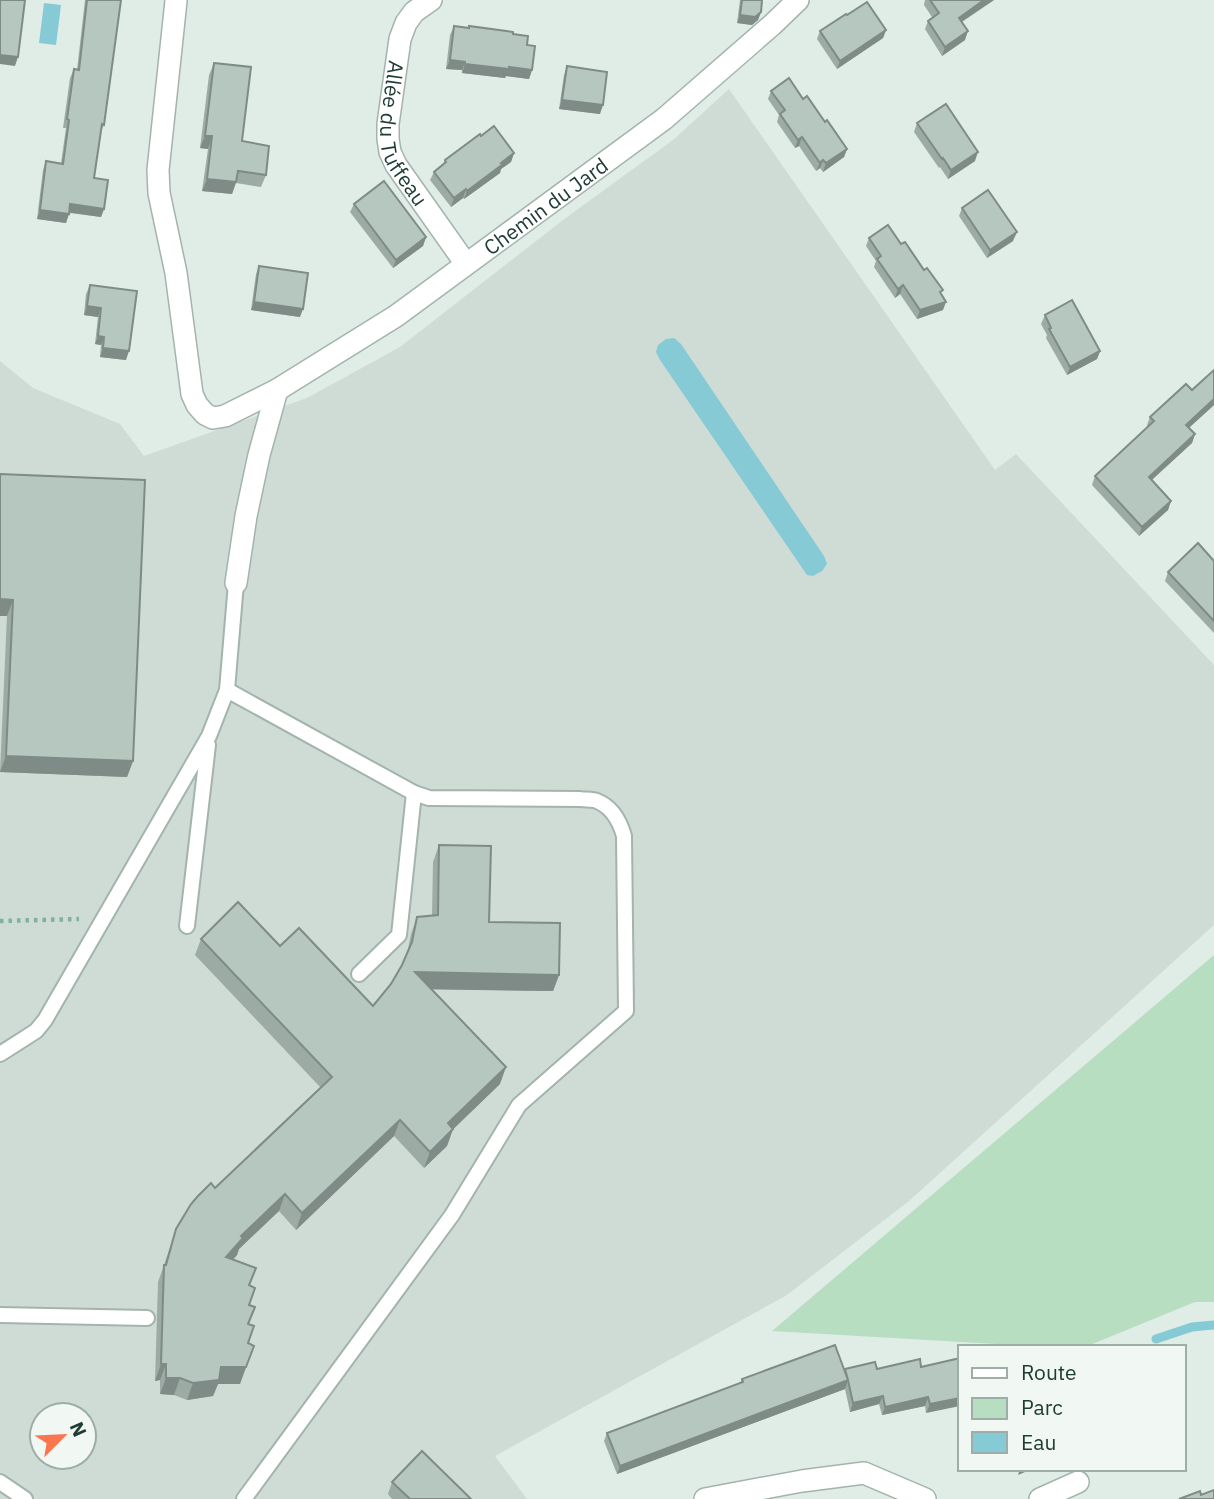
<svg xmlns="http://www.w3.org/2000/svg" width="1214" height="1499" viewBox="0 0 1214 1499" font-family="'IBM Plex Sans',sans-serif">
<rect width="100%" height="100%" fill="#e0ece6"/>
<!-- built -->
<path fill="#cedcd5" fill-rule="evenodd" d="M729,89l266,381 21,-16 198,211v260l-305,276 -122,94 -292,161 32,43h-527v-1138l33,27 87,36 24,32 163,-58 93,-51 167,-130 106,-77zM42,1415h42v42h-42z"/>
<!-- green -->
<path fill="#b8dec1" d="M1214,955v347h-19l-110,45h-36l-277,-16z"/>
<!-- water -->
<g fill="#85cad4">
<path d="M44,3l17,2 -5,40 -17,-2z"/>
<path d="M674,338l7,6 143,212 3,8 -5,7 -9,5 -6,-1 -147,-215 -4,-8 2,-7 8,-6z"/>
</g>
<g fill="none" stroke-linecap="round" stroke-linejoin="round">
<!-- stream -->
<path stroke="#85cad4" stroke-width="9" d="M1156,1339l36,-12 22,-2"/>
<defs>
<g id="lane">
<path d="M227,690l187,103 15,5 151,1c5,1 12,0 17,2 15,6 23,21 27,35l2,175 -107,94 -67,110 -208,284"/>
<path d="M187,926l21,-181"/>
<path d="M359,974l40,-39 15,-142"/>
<path d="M0,1054l36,-23 9,-11 164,-284 18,-46 9,-107"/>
<path d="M0,1315l147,3"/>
<path d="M0,1482l25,17"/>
</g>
<g id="street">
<path id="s1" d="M431,0l-17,12 -8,11 -6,16 -12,85v15l2,13 6,13 70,99"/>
<path id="s2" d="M176,1l-18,169 1,23 17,80 16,121 5,11 8,9 8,4 12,-2 52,-26 119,-74 268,-197 108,-94 26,-25"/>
<path d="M236,583l10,-67 13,-61 18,-65"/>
<path d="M705,1499l97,-18 62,-8 61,26"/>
<path d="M1040,1499l38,-17"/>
</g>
</defs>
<!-- lane casing -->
<use href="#lane" stroke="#a3b4ad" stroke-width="18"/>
<!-- street casing -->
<use href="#street" stroke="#a3b4ad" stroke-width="24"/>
<!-- path -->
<path stroke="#7fb1a0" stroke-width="4.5" stroke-dasharray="3.5 5" stroke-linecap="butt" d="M0,921l79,-2"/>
<!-- lane -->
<use href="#lane" stroke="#fff" stroke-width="14"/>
<!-- street -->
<use href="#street" stroke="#fff" stroke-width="21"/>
</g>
<!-- wall -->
<g fill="#9caba4">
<path d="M85,0h36l-17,125 -4,8 -6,45 10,31 -3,8 -32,-4 -3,10 -29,-4 6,-49 3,-9 15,2 5,-35h-3l7,-50 4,-9 3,1z"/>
<path d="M740,0h22l-1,12 -3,8 -6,5 -15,-2z"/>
<path d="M925,0h69l-32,22 3,18 -23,16 -17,-27 3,-8 4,-4 -8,-12z"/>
<path d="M454,26l59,8 14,11 5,25 -3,9 -23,-3 -1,2 -43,-5v-3l-16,-1 4,-34z"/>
<path d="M886,30l-3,8 -46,31 -20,-30 3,-8z"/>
<path d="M214,63l28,78 24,34 -5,12 -25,-4 -4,11 -30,-3 6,-42 -8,-1 9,-73z"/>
<path d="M567,66l33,48 -41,-5 5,-34z"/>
<path d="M771,91l32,8 22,23 22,27 -3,8 -21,15 -3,-4 -4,3 -17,-25 -4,2 -18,-26 2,-7 -11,-16z"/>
<path d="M917,123l58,38 -27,18 -8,-12 -1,1 -25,-36z"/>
<path d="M481,136l33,17 -3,9 -10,7 -1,4 -36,26 -1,-1 -12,9 -21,-27 4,-8 9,-8 2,-4z"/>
<path d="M354,204l72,33 -3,9 -30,22 -43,-56z"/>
<path d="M962,208l51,33 -26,17 -28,-42z"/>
<path d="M869,238l32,6 40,50 2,16 -26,9 -17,-25 -5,4 -21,-31 2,-6 -10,-15z"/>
<path d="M259,266l41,51 -49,-7 5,-36z"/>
<path d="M90,285l36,75 -26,-3 1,-12 -6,-1 3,-27 -14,-2 2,-21z"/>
<path d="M1045,315l55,36 -3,8 -30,16 -21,-37 1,-3 -6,-11z"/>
<path d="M1192,390l22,15 -25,23 6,6 -3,9 -40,37 19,21 -3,9 -29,26 -47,-51 3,-9 53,-49 -1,-2 3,-8z"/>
<path d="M0,474l133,287 -6,16 -127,-5 7,-156z"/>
<path d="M1214,561v72l-49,-52 3,-9z"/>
<path d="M439,845l50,77 70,53 -6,16 -122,-2 69,95 -47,45 -6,17 -23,22 -30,-32 -98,94 -17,-19 -40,38 -2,6 -4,5 16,26 -1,57 -8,41h-22l-5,12 -26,4 -13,-5 -14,-1v-14l-5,1 3,-99 6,-17 12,-36 145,-141 -126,-133 6,-16 79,7 93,60 18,-22 11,-19 5,-11 4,-20 6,-17 15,-1 1,-54z"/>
<path d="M960,1358l-34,55 -1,-7 -43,9 -3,-11 -29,8 -5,-23 -228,85 -13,-33 3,-8 133,-50 2,-4 103,-8v-2l76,-2z"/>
<path d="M392,1482l79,17h-79l-4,-5z"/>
</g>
<!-- shaded-wall -->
<g fill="#7f8b86">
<path d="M984,0h10l-39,26 4,-8z"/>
<path d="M761,12l-3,8 -6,5 -15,-2 3,-8z"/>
<path d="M886,30l-3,8 -46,31 3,-8z"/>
<path d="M968,31l-3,9 -23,16 3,-9z"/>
<path d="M0,55l18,2 -3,9 -15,-2z"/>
<path d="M450,60l15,2 -3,8 -16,-1z"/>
<path d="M465,64l44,3 23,3 -3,9 -23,-3 -1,2 -43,-5z"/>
<path d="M562,100l41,5 -3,9 -41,-5z"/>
<path d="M205,136h7l-4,13 -8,-1z"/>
<path d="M802,137l-3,9 -4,2 3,-8z"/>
<path d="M847,149l-3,8 -21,15 3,-9z"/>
<path d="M978,152l-3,9 -27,18 3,-9z"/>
<path d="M514,153l-3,9 -10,7 -1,4 -36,26 3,-8z"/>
<path d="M823,160l-3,8 -4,3 4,-8z"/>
<path d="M207,179l29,3 -4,12 -30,-3z"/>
<path d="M466,189l-3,9 -12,9 3,-9z"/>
<path d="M70,204l34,5 -3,8 -34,-5z"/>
<path d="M40,210l29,4 -3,9 -29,-4z"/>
<path d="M1017,232l-4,9 -26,17 3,-8z"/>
<path d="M426,237l-3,9 -30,22 3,-8z"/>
<path d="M903,285l-3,9 -5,4 3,-9z"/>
<path d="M254,302l49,7 -3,8 -49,-7z"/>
<path d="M946,302l-3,8 -26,9 3,-9z"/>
<path d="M87,306l14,2 -3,9 -14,-2z"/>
<path d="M98,336l6,1 -3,8 -6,-1z"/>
<path d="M103,348l26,3 -3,9 -26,-3z"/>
<path d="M1100,351l-3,8 -30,16 3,-8z"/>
<path d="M1214,399v6l-31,28 3,-8z"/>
<path d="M1195,434l-3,9 -46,42 3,-8z"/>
<path d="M1171,501l-3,9 -29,26 3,-9z"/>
<path d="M0,599l13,1 -6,16h-7z"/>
<path d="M6,756l127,5 -6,16 -127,-5z"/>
<path d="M415,972l144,3 -6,16 -144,-2z"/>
<path d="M506,1067l-6,17 -58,56 6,-17z"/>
<path d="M400,1120l-6,16 -98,94 6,-17z"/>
<path d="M453,1129l-6,17 -23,22 6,-16z"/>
<path d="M285,1194l-6,17 -40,38 -2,6 -17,19 6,-17 15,-21z"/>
<path d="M254,1346l-14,38h-22l-5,12 -26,4 6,-17 28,-16z"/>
<path d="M161,1364h5l-6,16 -5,1z"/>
<path d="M166,1378h14l-6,17 -14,-1z"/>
<path d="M848,1380l-3,9 -228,85 3,-8z"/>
<path d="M883,1396l-4,8 -29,8 3,-9z"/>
<path d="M928,1397l-3,9 -43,9 3,-8z"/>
<path d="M960,1398v8l-34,7 4,-9z"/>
<path d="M1020,1469h12l-14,6z"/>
</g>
<!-- building -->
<g fill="#b5c7bf" stroke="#7f8b86" stroke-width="2">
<path d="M0,0h25l-7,57 -18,-2z"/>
<path d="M87,0h34l-17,125 -2,-1 -8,54 14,2 -4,29 -34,-5 -1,10 -29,-4 6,-49 17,3 6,-44 -2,-1 7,-50 5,1z"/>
<path d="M742,0h20l-1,12 -6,5 -15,-2z"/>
<path d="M930,0h54l-25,18 9,13 -23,16 -17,-26 11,-8z"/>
<path d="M867,2l19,28 -46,31 -20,-30 26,-17 1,1z"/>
<path d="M454,26l15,2v-2l44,6v2l15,2 -1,9 8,1 -3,24 -23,-3v2l-44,-5v-2l-15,-2z"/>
<path d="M214,63l37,4 -9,74 27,5 -3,29 -28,-4 -2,11 -29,-3 5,-43h-7z"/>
<path d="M567,66l40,6 -4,33 -41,-5z"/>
<path d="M789,78l14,21 4,-3 18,26 2,-2 20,29 -21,14 -3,-3 -3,3 -18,-26 -4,3 -18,-26 5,-4 -14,-19z"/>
<path d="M946,104l32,48 -27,18 -8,-12 -1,1 -25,-36z"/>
<path d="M494,126l20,27 -13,10 2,1 -36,27 -1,-2 -12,9 -20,-26 12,-10 -1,-2 35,-26 1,2z"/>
<path d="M384,181l42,56 -30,23 -42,-56z"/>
<path d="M988,190l29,42 -27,18 -28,-42z"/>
<path d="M888,225l13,19 4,-2 19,28 3,-2 16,22 -3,2 6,10 -26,8 -17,-25 -5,4 -21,-30 4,-3 -12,-18z"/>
<path d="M259,266l49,7 -5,36 -49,-7z"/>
<path d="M90,285l47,6 -8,60 -26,-3 1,-11 -6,-1 3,-28 -14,-2z"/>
<path d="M1072,300l28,51 -30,16 -21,-38 2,-1 -6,-13z"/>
<path d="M1214,370v29l-28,26 9,9 -46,43 22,24 -29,26 -47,-51 59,-55 -4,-4 36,-33 6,6z"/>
<path d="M0,474l145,6 -12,281 -127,-5 7,-156 -13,-1z"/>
<path d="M1198,543l16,18v60l-46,-49z"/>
<path d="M439,845l52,1 -2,76 71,1 -1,52 -144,-3 91,95 -58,56 5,6 -23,23 -30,-32 -98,93 -17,-19 -44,42 2,2 -17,19 30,11 -7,17 6,3 -6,17 6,2 -7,17 6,2 -6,17 6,3 -8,21h-25l-2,13 -26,3 -13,-5h-14v-14h-5l3,-99h2l10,-36 15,-25 7,-8 13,-13 4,5 117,-111 -131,-138 37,-37 42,44 19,-18 74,78 18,-22 11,-19 10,-23 5,-25 21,-2z"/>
<path d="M835,1345l13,35 -3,-11 30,-7 2,7 43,-10 1,8 39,-9v40l-30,6 -2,-7 -43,10 -2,-11 -30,7 -5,-23 -228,86 -13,-33 136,-51 -1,-3z"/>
<path d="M422,1451l49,48h-61l-18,-17z"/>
<path d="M1214,1490v9h-35l21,-8 1,4z"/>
</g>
<g text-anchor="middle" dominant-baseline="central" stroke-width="5" stroke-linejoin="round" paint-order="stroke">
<!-- street labels -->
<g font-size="21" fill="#203d34" stroke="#f1f8f4">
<text stroke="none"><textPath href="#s1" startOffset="150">Allée du Tuffeau</textPath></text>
<text stroke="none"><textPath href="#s2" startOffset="826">Chemin du Jard</textPath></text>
</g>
</g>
<!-- legend -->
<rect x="958" y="1345" width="228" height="126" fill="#f1f8f4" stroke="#9dada7" stroke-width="2"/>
<rect x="972" y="1368" width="35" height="10" fill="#ffffff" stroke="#9dada7" stroke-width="2"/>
<text x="1021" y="1380" font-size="21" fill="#203d34">Route</text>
<rect x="972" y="1398" width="35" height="21" fill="#b8dec1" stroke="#9dada7" stroke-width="2"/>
<text x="1021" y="1415" font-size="21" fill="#203d34">Parc</text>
<rect x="972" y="1432" width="35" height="21" fill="#85cad4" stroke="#9dada7" stroke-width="2"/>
<text x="1021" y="1450" font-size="21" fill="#203d34">Eau</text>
<!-- north arrow -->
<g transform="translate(63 1436) rotate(66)"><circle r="33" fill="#f1f8f4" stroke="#9dada7" stroke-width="2"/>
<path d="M0-5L12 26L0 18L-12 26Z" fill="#f97651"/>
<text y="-10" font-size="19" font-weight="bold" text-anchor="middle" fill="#203d34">N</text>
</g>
</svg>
